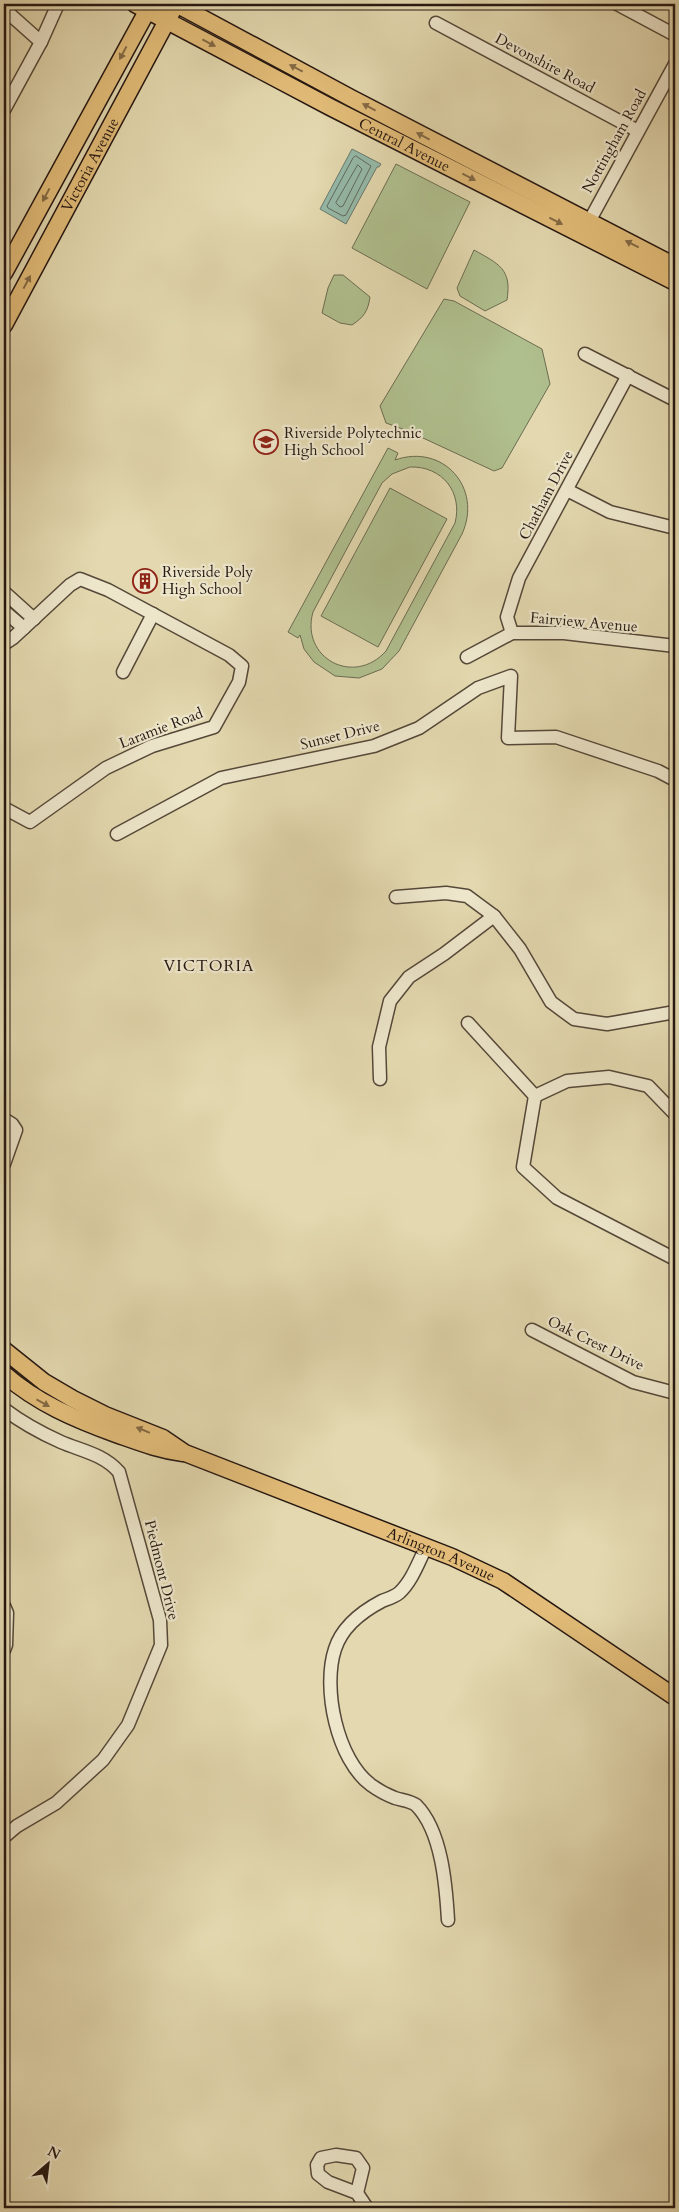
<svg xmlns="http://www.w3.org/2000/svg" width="679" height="2212" viewBox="0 0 679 2212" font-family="Cardo,serif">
<rect width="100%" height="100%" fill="#e3d8af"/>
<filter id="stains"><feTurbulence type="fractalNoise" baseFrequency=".004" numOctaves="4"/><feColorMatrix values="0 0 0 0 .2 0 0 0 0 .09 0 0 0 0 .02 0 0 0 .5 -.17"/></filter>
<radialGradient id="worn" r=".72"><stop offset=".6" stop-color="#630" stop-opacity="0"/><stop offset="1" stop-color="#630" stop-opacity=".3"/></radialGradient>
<!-- green -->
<g fill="#b0bf8e" stroke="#6b6c50" fill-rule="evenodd">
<path d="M396,164l74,38 -43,87 -75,-41z"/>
<path d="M474,250c25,14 38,19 33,50l-22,11 -25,-15 -3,-8z"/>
<path d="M334,275h9l27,22c-2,14 -6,20 -18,28l-12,-2 -18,-10 6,-25z"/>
<path d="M444,299l10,2 88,48 8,35 -48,84 -8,3 -86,-40 -22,-8 -6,-17z"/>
<path d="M388,448l10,5 -3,7c48,-17 88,28 67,74l-63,117 -17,18 -23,9 -24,-2 -21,-14 -10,-13 -4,-14 -2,3 -10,-6zM410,467c32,-1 53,25 45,56l-69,128c-32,36 -86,7 -73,-39l69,-129 10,-9z"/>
<path d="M390,488l57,31 -69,128 -57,-31z"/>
</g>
<!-- water -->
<path fill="#95baa9" stroke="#69796d" d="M352,149l29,15 -2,3h-2l-31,57 -26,-15z"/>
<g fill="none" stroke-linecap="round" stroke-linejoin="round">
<!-- shore -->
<g stroke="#5e695e" stroke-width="1">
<path d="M356,156l15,10 -25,49 -3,1 -15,-8 -1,-2 26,-48z"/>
<path d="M358,165l4,4 -19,37 -3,1 -4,-4z"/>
</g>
<defs>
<g id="minor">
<path d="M617,4l58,31"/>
<path d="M4,9l37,33"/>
<path d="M436,23l202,108"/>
<path d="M4,110l37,-68 17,-38"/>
<path d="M585,229l90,-165"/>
<path d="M585,354l90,46"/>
<path d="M567,490l43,22 65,16"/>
<path d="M4,592l30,27"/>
<path d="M4,611l20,17"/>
<path d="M512,633l-5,-16 12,-39 109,-203"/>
<path d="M4,644l9,-6 57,-53 10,-6 28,11 121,65 13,11 -3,16 -25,45 -62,19 -46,22 -76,54 -26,-14"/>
<path d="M467,657l45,-24h52l111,13"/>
<path d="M123,672l30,-58"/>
<path d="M117,834l104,-56 153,-32 45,-18 59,-40 33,-12 -3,62 48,-1 102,34 17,9"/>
<path d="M396,897l50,-4 21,3 27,20"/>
<path d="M468,1023l67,73 32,-15 42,-4 39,9 27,28"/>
<path d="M380,1079l-1,-32 11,-46 19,-24 35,-23 50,-38 26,33 31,53 23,17 33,5 68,-12"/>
<path d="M535,1096l-12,71 34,31 118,61"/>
<path d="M4,1119l8,5 4,6 -12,34"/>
<path d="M532,1330l101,52 42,11"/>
<path d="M4,1409c17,13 37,24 57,33 21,9 42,12 58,30l41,148 1,25 -33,80 -25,35 -47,43 -39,23 -13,11"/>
<path d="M426,1547c-8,16 -14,34 -27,46 -5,4 -12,6 -17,8 -19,10 -40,26 -47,48 -13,39 2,111 36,136 7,5 16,10 24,13 6,2 16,3 21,7 26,26 30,81 32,115"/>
<path d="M4,1606l3,7 -1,32 -2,5"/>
<path d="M357,2193l6,-25 -7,-10 -20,-3 -15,3 -4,7 1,9 10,8 29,11 10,15"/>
</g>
<g id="major">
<path id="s1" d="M135,4l195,103 345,175"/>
<path d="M4,273l147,-269"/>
<path id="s2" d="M4,325l172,-321 175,94 324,168"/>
<path id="s3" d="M4,1350l40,32 29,17 32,16 58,23 22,15 267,104 51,24 172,116"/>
<path d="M4,1374c33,29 71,45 112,60 23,8 43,16 67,19"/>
</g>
</defs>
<!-- minor casing -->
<use href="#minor" stroke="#554839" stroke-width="15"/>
<!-- major casing -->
<use href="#major" stroke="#261812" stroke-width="19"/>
<!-- minor -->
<use href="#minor" stroke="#ede6cb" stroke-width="12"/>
<!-- major -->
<use href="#major" stroke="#e2bc78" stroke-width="16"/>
</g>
<!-- one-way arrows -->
<defs><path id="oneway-solid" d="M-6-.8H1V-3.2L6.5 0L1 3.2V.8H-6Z" transform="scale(1.25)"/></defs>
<g fill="#846a45">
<use href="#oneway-solid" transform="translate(209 43) rotate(28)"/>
<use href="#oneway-solid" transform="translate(123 53) rotate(118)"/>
<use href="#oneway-solid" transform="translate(296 68) rotate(-152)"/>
<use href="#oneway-solid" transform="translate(369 107) rotate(-152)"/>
<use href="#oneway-solid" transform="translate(423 136) rotate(-152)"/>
<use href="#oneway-solid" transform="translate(469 177) rotate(27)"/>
<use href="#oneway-solid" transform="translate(46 195) rotate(118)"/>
<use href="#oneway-solid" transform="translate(556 221) rotate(27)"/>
<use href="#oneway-solid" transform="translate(632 244) rotate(-153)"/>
<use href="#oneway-solid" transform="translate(27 282) rotate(-62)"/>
<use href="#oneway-solid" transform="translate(43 1403) rotate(29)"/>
<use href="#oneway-solid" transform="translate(143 1430) rotate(-158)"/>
</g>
<!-- icons -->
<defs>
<symbol id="school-ring" viewBox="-11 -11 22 22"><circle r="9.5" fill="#ede6cb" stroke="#8f2418" stroke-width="1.5"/><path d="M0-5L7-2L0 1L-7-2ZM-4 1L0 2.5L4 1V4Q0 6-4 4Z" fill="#8f2418"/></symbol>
<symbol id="building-ring" viewBox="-11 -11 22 22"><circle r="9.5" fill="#ede6cb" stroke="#8f2418" stroke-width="1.5"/><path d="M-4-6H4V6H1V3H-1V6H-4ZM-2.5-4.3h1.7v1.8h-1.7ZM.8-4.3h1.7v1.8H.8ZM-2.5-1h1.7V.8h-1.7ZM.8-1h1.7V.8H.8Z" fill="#8f2418"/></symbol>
</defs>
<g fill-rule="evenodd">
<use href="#school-ring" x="252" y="428" width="28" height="28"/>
<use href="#building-ring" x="131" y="567" width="28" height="28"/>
</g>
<g text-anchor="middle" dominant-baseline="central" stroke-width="4.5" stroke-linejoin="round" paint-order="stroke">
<!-- street labels -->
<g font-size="15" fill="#261812" stroke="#ede6cb">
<text transform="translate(545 63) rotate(28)">Devonshire Road</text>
<text transform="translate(614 141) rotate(-61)">Nottingham Road</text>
<text stroke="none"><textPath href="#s1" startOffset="304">Central Avenue</textPath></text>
<text stroke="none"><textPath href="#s2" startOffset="182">Victoria Avenue</textPath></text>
<text transform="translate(546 495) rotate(-62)">Chatham Drive</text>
<text transform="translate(584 622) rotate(5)">Fairview Avenue</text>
<text transform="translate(161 728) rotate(-21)">Laramie Road</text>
<text transform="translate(340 735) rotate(-14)">Sunset Drive</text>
<text transform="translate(596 1343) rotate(26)">Oak Crest Drive</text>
<text stroke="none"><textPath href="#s3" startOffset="485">Arlington Avenue</textPath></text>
<text transform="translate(162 1570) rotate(76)">Piedmont Drive</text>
</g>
<!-- poi labels -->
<g font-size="15" fill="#261812" stroke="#ede6cb" text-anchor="start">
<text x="284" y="433">Riverside Polytechnic<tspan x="284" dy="17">High School</tspan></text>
<text x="162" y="572">Riverside Poly<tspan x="162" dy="17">High School</tspan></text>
</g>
<!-- neighbourhood labels -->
<g font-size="16" letter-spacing="1" fill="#261812" stroke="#ede6cb">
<text x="209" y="966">VICTORIA</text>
</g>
</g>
<!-- margin -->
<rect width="679" height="2212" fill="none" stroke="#e3d8af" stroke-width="20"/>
<rect x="5" y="5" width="669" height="2202" fill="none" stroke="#261812" stroke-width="2.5"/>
<rect x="10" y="10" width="659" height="2192" fill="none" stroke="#261812"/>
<!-- north arrow -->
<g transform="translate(48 2164) rotate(28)" stroke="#ede6cb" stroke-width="4" paint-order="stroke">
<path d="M0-4L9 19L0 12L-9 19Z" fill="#261812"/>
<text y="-8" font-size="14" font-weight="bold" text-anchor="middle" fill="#261812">N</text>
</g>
<rect width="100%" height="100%" filter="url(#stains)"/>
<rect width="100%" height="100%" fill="url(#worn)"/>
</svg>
